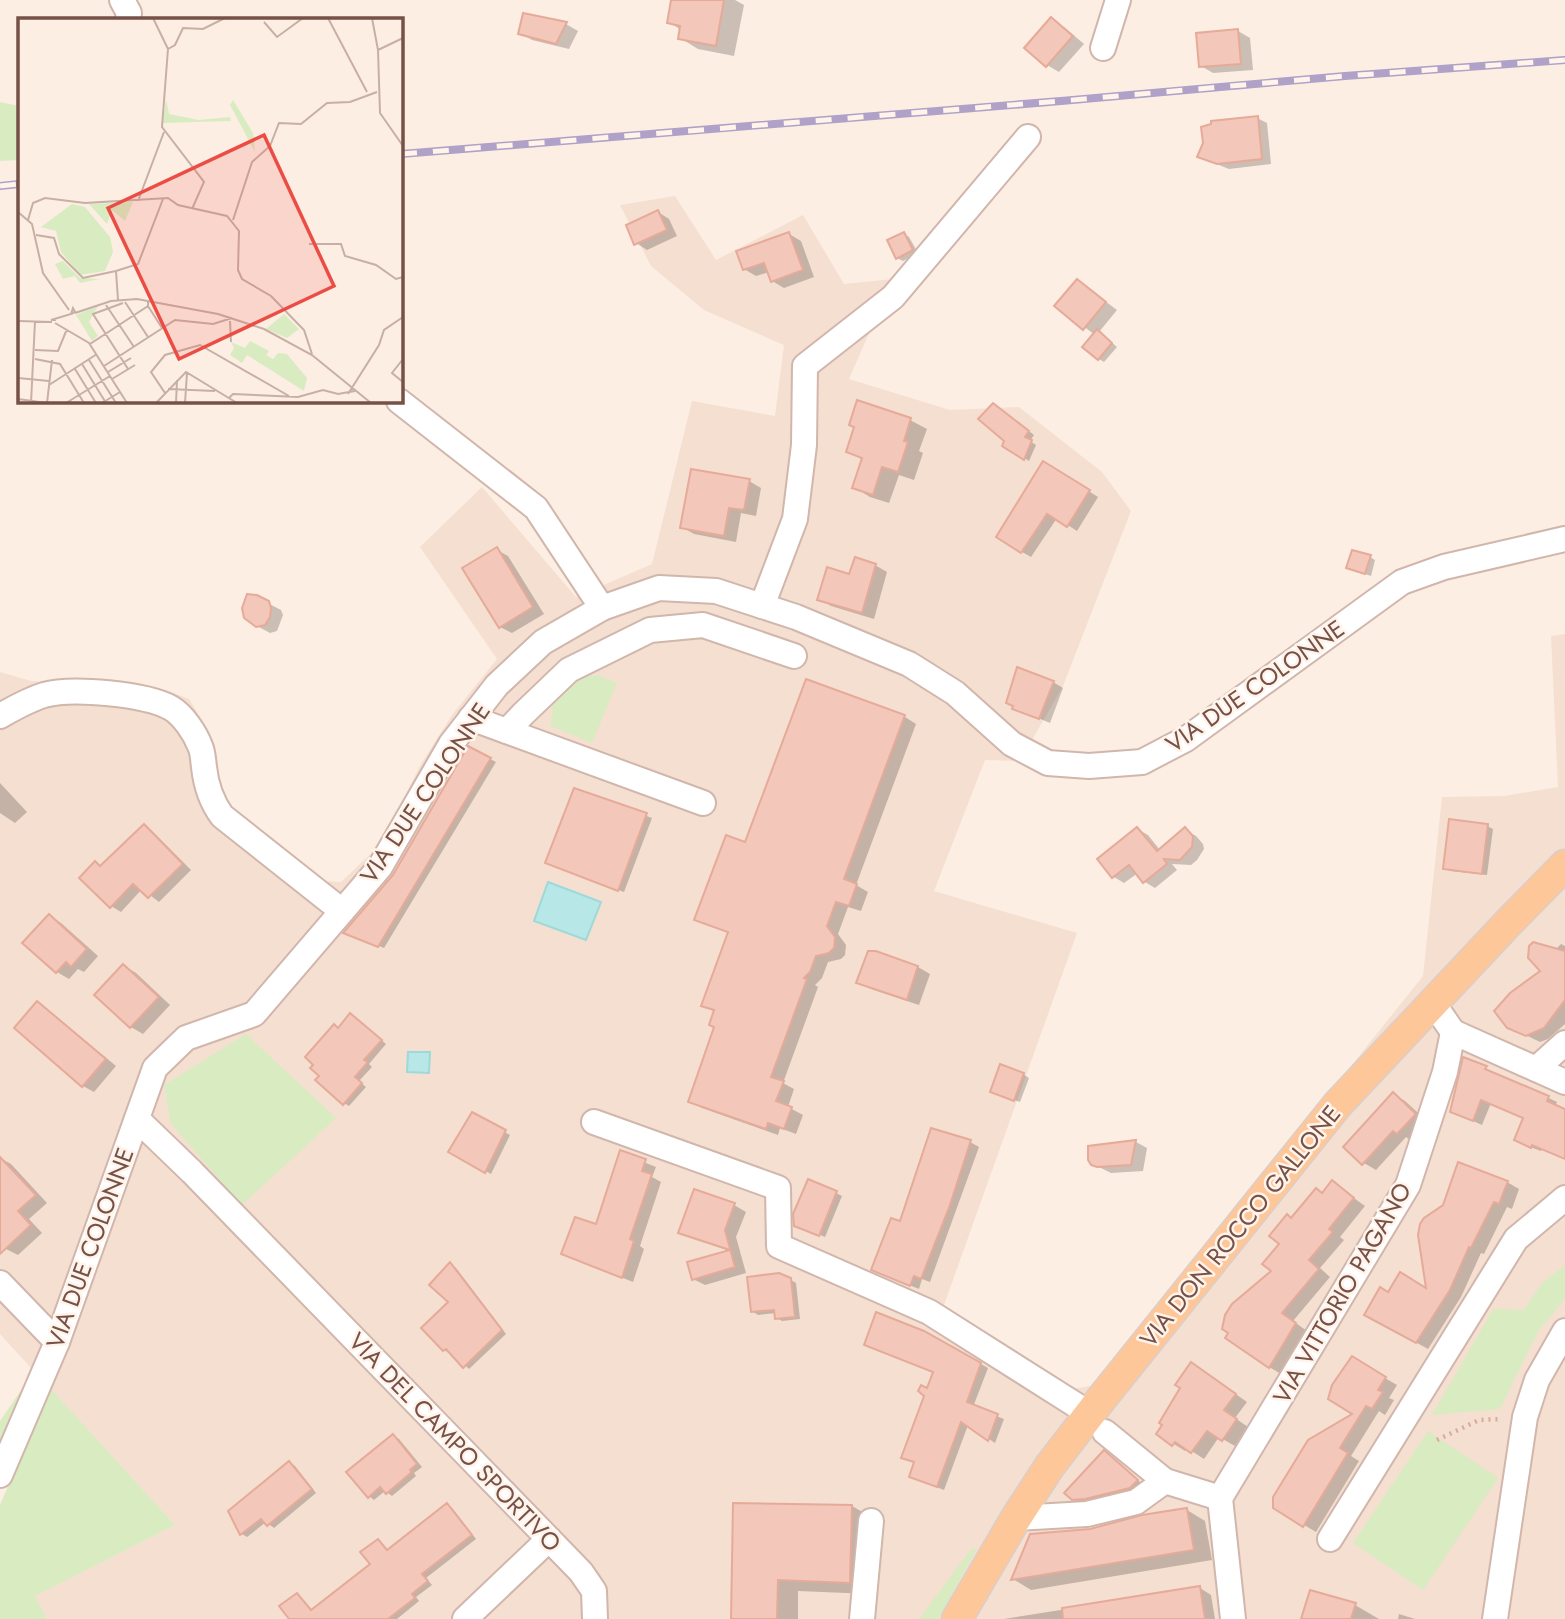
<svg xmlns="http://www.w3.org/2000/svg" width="1565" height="1619" viewBox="0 0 1565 1619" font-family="Jost,sans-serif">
<rect width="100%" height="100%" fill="#fdeee3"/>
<!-- residential -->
<path fill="#f5dfd1" d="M675,196l41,64 87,-45 41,69 49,-5 -44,100 101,31 69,-3 83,65 29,39 -68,175 -43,75 -35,-1 -51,131 143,42 -133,372 128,84 24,-4 327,-409 19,-179 62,-1 54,-9 -7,-151 14,-2v985h-1518l-13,-23 141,-71 -175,-191v-662l31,9 135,9 23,9 14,23 25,91 95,68 18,1 39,-37 41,-81 31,-49 45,-56 -77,-112 62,-60 94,110 76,-33 40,-163 83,15 9,-71 -80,-35 -53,-44 -31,-61z"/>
<!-- green -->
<g fill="#d9ebc1">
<path d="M0,102l19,4v54l-19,1z"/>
<path d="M598,675l19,8 -25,60 -41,-17 2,-25 33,-25z"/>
<path d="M246,1034l90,84 -94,87 -71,-81 -7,-39z"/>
<path d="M1565,1265v34l-27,33 -38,77 -68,6 61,-106 31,1 17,-26z"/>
<path d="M50,1388l125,137 -140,71 12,23h-47v-114z"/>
<path d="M22,1389l-22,53v-21z"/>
<path d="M1428,1431l70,47 -75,112 -70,-47z"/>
<path d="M971,1549h6l-39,70h-19z"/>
</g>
<!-- water -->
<g fill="#b7e7e6" stroke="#9dd9d8" stroke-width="2">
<path d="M548,882l53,20 -15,38 -52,-19z"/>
<path d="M408,1052h22l-1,21 -22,-1z"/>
</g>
<!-- shadow -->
<g fill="#0003">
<path d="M673,0h62l9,5 -10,51 -36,-7 -18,-11 1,-8 -12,-8z"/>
<path d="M525,15l41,9 12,7 -9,18 -37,-9 -12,-7z"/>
<path d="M1052,20l12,7 20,17 -25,28 -12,-7z"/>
<path d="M1238,31l12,7 3,32 -40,3 -12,-7z"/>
<path d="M1257,118l10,5 4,41 -42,5 -30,-12z"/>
<path d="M658,212l11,7 8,17 -30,14 -11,-7z"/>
<path d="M789,234l12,7 13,36 -30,11 -12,-7 -3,-9 -13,4 -12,-7z"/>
<path d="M904,234l5,3 9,16 -15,8 -6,-3z"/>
<path d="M1078,281l39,29 -18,22 18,15 -13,15 -5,-3 -4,-24 -38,-29z"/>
<path d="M999,408l35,27 -4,6 6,4 -7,16 -25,-16 2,-4z"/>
<path d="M910,420l17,9 -8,22 4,2 -9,27 -15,-5 -10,28 -19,-6 -16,-10 9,-27 -15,-9z"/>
<path d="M1044,463l54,34 -21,34 -20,-13 -26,39 -9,-5z"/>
<path d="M749,481l12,7 -5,28 -15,-3 -5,29 -42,-8 -12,-7z"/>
<path d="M497,550l11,6 36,58 -32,19 -12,-6z"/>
<path d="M1370,557l5,3 -4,16 -23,-8z"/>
<path d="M875,565l12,7 -13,47 -43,-13 -12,-7 32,-23z"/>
<path d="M256,597l25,13 2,5 -6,16 -7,2 -13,-7z"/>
<path d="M807,681l98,36 11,7 -60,161 12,7 -7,19 -13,-4 -10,27 8,11 -1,10 -4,4 -13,3 -6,16 -7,7 3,2 -35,96 11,6 -6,18 15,8 -7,19 -16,-6 -2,7 -76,-27 -12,-7 26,-74 -1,-15 -12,-7 26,-72 -33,-14 50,-75z"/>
<path d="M1053,682l10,6 -13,35 -36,-15z"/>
<path d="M469,748l27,14 -112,186 -33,-13 43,-59z"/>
<path d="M0,783l27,29 -12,11 -15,-10z"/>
<path d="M575,790l77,28 -28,74 -72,-27z"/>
<path d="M144,826l9,6 38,38 -32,32 -17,-13 -21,23 -10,-6 -15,-43 6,4z"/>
<path d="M1487,826l6,3 -6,46 -37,-4 -5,-3z"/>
<path d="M1137,829l11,6 12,15 25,-20 11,6 7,8 1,5 -7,11 -6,5 -19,-1 5,6 -22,18 -10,-6 -7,-9 -14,10 -10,-6z"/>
<path d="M49,916l12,7 37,33 -14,16 -6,-3 -9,10 -12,-7 -32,-29z"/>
<path d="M1561,944l4,2v78l-17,15 -8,3 -31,-15 46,-77z"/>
<path d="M870,951l48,16 12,7 -11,31 -48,-16 -12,-7z"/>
<path d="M124,966l12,7 34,32 -27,29 -12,-7z"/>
<path d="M37,1003l11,7 68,56 -22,26 -11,-6z"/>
<path d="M356,1018l30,26 -17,20 3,3 -13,14 7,6 -17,19 -5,-3 -28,-38 23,-36z"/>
<path d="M1464,1059l93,43 -2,5 10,4v47l-23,-9 -1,2 -16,-6v-27l-34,-15 -9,22 -20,-9z"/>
<path d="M1023,1074l6,4 -9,24 -22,-8z"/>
<path d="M1393,1094l12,7 22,20 -17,19 -4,-3 -30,33 -12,-7z"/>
<path d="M472,1114l38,21 -19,39 -41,-23z"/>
<path d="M970,1142l9,5 -49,135 -8,-3 -3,10 -37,-15 20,-50z"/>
<path d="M1136,1142l11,6 -4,23 -32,2 -18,-9z"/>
<path d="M621,1153l35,14 -4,10 9,5 -21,64 4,3 -11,33 -70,-28 34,-27z"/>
<path d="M0,1158l11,6 36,39 -18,16 13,14 -24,22 -18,-9z"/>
<path d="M1507,1182l12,7 -7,20 -5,-2 -23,47 -3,-1 -20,44 -33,52 -62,-34 23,-21 39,-3z"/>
<path d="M1333,1183l32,23 -25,31 4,3 -24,28 10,9 -37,44 14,10 -26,43 -12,-7 5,-96 18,-52 31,-25z"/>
<path d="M836,1193l6,3 -17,41 -27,-11z"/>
<path d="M734,1205l12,7 -10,25 10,36 -41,12 -12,-6 37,-28 -39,-13 -11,-6z"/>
<path d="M451,1265l5,3 50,66 -37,35 -18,-17 -2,1 -5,-3 7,-48z"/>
<path d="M791,1280l5,3 4,36 -18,2 -5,-3 -1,-5 -18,2 -6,-4z"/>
<path d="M924,1332l64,36 -15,39 31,12 -9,24 -27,-18 -24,65 -26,-10 -2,-17 -13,-6 32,-84z"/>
<path d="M1352,1359l45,26 -8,13 5,2 -9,15 -6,-4 -28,45 8,5 -43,71 -42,-25 81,-93z"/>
<path d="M1203,1371l44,31 -12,16 13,9 -13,19 -16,-9 -15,22 -17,-11 -2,3 -27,-17z"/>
<path d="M393,1436l6,3 23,28 -8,6 2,3 -24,20 -7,-5 -11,9 -5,-4z"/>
<path d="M1109,1455l33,29 -4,5 -47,12 -12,1 -6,-3z"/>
<path d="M290,1463l5,3 21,27 -42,35 -8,-6 -19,15 -5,-3 -12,-23z"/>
<path d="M447,1505l5,3 24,31 -50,39 6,7 -16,12 3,4 -22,18h-79l54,-55 6,-23 11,10z"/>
<path d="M852,1506l21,12 -2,76 -73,-3v28h-66z"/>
<path d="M1187,1510l18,11 7,39 -181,30 -18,-11 78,-49z"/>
<path d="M1200,1588l11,7 4,24h-211z"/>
<path d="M1355,1605l24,14h-76z"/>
<path d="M1399,1614l16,5h-17z"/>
</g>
<!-- building -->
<g fill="#f3c7ba" stroke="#e6aa99" stroke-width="2">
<path d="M671,0h53l-8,46 -38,-7 2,-13 -13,-3z"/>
<path d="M523,13l44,9 -11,22 -38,-10z"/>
<path d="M1051,17l22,19 -27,31 -22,-19z"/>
<path d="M1238,29l3,35 -42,3 -3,-34z"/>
<path d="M1258,116l4,43 -45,5 -20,-7 6,-14 -2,-16 10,-3v-3z"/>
<path d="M658,210l9,20 -33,15 -8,-20z"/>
<path d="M789,232l14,38 -32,12 -7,-19 -21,7 -7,-19z"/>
<path d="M904,232l9,18 -17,9 -9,-19z"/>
<path d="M1077,279l29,23 -23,28 -29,-24z"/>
<path d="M1097,329l15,14 -14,17 -16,-13z"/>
<path d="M857,400l54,18 -7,23 4,1 -10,30 -16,-5 -9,28 -21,-7 10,-30 -16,-6 8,-25 -5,-2z"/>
<path d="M993,403l36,28 -4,6 7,3 -8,20 -22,-14 2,-5 -26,-22z"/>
<path d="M1043,461l47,29 -23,37 -20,-13 -26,39 -25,-16z"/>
<path d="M691,469l59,10 -6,31 -15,-2 -5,28 -44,-8z"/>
<path d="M497,547l36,60 -34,21 -37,-60z"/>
<path d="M1352,550l19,5 -6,19 -19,-6z"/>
<path d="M855,557l21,7 -14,49 -45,-13 10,-33 22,7z"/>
<path d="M247,594l10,1 12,6 2,7 -1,9 -5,8 -9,2 -12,-9 -2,-10z"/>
<path d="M1017,667l37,14 -15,38 -27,-10 1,-3 -7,-3z"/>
<path d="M806,679l99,36 -61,164 13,5 -8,22 -13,-4 -9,24 8,11 -1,11 -5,5 -13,3 -6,16 -6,6 3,1 -36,98 13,4 -8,20 16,6 -8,22 -16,-6 -2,6 -78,-27 26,-75 -5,-2 5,-15 -13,-4 27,-74 -34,-12 32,-85 19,7z"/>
<path d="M468,746l23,12 -113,189 -35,-14 50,-58z"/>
<path d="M574,788l73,25 -29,78 -73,-28z"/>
<path d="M1449,819l39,5 -6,50 -39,-5z"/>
<path d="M144,824l39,40 -35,34 -15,-14 -23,24 -31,-30 16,-17 5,5z"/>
<path d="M1137,827l20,24 28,-24 8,9 -1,11 -12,13 -16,-1 3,5 -24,19 -14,-18 -17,13 -15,-19z"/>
<path d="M49,914l38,35 -16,18 -5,-5 -10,11 -34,-30z"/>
<path d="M1533,942l32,9v49l-21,28 -18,8 -19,-8 -13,-17 16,-18 30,-22 -12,-13 1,-12z"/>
<path d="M868,951h8l42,15 -11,34 -51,-17z"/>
<path d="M123,964l36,33 -29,31 -36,-33z"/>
<path d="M37,1001l69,58 -24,28 -68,-59z"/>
<path d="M350,1013l32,27 -18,20 4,2 -13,15 7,6 -19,22 -28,-25 4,-4 -9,-8 3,-3 -8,-8 29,-33 4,4z"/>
<path d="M1463,1057l24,9 -2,3 64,27 -2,5 18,8v50l-33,-14 -1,3 -17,-8 9,-22 -42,-18 -8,21 -23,-9z"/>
<path d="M1000,1064l24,9 -10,28 -24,-9z"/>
<path d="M1393,1092l23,22 -19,20 -4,-3 -31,34 -19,-18z"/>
<path d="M472,1112l34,18 -21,43 -37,-21z"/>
<path d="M931,1128l40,12 -21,65 -29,74 -7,-3 -4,10 -39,-16 20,-52 9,3z"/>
<path d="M1136,1140l-5,25 -34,2 -6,-2 -3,-5v-14z"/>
<path d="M620,1150l26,9 -4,12 10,3 -22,65 4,2 -12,37 -61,-24 14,-37 21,7z"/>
<path d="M0,1157l36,38 -18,16 13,14 -31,29z"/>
<path d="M1458,1162l50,19 -9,23 -5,-2 -23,46 -2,-1 -19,43 -34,53 -52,-28 16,-28 8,5 12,-20 26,16 -8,-53 2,-11 4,-6 19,-13z"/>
<path d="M808,1179l29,12 -18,45 -25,-10 -1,-12z"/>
<path d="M1332,1180l22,18 -25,31 4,3 -24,28 10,9 -37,44 14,10 -27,45 -44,-30 3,-5 -6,-4 3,-14 7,-11 39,-33 -9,-7 17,-20 -10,-8 18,-22 4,4 25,-30 6,5z"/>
<path d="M694,1189l41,14 -10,27 10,37 -43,13 -5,-18 43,-12 -52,-17z"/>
<path d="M450,1262l52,68 -39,38 -17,-19 -3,2 -22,-23 27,-26 -19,-17z"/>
<path d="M779,1273l12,5 4,39 -20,2 -1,-9 -23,2 -4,-35z"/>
<path d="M876,1312l48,19 57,32 -14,39 31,12 -10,27 -27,-19 -24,65 -28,-10 5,-15 -13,-4 23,-62 -6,-5 3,-6 6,3 6,-16 -69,-27z"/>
<path d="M1352,1356l34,21 -8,13 5,2 -11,17 -6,-3 -26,42 8,5 -45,74 -30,-19v-11l35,-57 44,-26 -24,-15 4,-14z"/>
<path d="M1191,1362l45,32 -12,16 13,9 -15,22 -15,-10 -16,22 -16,-11 -3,4 -16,-12 6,-9 -3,-2 21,-35 -5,-3z"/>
<path d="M393,1434l24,30 -7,6 2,2 -26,22 -6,-7 -12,11 -22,-26z"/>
<path d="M1104,1450l34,30 -8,8 -45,11 -13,1 -8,-7z"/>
<path d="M289,1461l23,28 -45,37 -6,-7 -21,16 -12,-24z"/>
<path d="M447,1503l25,32 -50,39 6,7 -16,13 3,4 -27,21h-99l-10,-13 18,-13 14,17 59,-46 -10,-12 18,-13 9,11z"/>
<path d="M733,1503l119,2 -2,78 -72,-3 -1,39h-46z"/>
<path d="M1187,1508l7,42 -183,30 19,-46 60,-5 52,-14z"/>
<path d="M1200,1586l5,33h-142l-1,-11z"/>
<path d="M1310,1590l46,13 -5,16h-50z"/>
</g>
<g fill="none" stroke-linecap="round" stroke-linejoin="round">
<defs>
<g id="minor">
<path d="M122,0l7,13 -1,6"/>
<path d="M1103,48l15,-48"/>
<path d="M399,401l137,107 66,100"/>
<path d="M762,606l33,-87 9,-74 1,-79 88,-69 135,-160"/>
<path d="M0,716c14,-8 28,-16 44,-21 28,-8 102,-1 127,13 12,7 24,25 29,38 3,6 3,14 4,21 2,19 7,34 18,49l120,95"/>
<path d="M471,718l232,85"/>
<path d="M507,731l16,-17 46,-44 81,-40 53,-5 91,31"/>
<path d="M1453,1032l112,50"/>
<path d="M1536,1069l29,-26"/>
<path d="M137,1119l55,53 389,400 13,19 1,28"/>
<path d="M594,1122l184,66 1,58 150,66 161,102"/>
<path d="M0,1283l57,59"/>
<path d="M1105,1432l60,49"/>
<path d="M0,1475l57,-133 98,-274 31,-30 68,-24 126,-147 71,-123 46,-59 46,-43 59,-34 57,-20 57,3 80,26 113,47 46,29 57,51 36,19 41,3 53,-4 44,-23 216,-157 42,-15 121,-28"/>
<path d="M1220,1498l188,-313 37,-113 8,-40 -20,-29"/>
<path d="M1220,1498l13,121"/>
<path d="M1016,1518l71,-4 49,-12 29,-21 55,17"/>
<path d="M1330,1539l186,-300 49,-41"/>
<path d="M465,1619l84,-80"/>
<path d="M862,1619l9,-98"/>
<path d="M1495,1619l30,-202 12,-37 28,-49"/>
</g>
<path id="major" d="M957,1619l59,-101 33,-51 53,-69 236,-294 172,-183 55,-56"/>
</defs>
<!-- minor casing -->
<use href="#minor" stroke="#d1b6ac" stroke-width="28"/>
<!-- major casing -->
<use href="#major" stroke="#d9cecc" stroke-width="33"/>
<!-- path -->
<path stroke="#d8aa9d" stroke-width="4.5" stroke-dasharray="2 5" stroke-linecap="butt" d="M1437,1440l42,-20 23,-1"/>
<!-- minor -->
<use href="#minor" stroke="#fff" stroke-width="24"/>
<!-- major -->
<use href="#major" stroke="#fec799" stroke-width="30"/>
<defs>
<g id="rail">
<path d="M401,154l660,-53 284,-25 220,-16"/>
<path d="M0,186l19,-2"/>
</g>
</defs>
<!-- rail casing -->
<use href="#rail" stroke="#afa1c7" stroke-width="8"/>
<!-- rail -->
<use href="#rail" stroke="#fff3ea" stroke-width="5" stroke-dasharray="16" stroke-linecap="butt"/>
</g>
<g text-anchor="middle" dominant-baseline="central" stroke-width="5" stroke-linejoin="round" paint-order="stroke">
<!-- street labels -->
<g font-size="24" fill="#765148" stroke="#fff3ea">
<text transform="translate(1255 686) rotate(-35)">VIA DUE COLONNE</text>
<text transform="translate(425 793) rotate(-56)">VIA DUE COLONNE</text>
<text transform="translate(1240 1226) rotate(-51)">VIA DON ROCCO GALLONE</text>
<text transform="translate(90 1248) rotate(-70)">VIA DUE COLONNE</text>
<text transform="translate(1342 1293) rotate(-60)">VIA VITTORIO PAGANO</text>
<text transform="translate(455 1442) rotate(46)">VIA DEL CAMPO SPORTIVO</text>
</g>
</g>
<!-- overview -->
<g transform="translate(18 18)">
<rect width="385" height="385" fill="#fdeee3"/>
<path d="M148,81l3,15 30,6 31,-3 1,4 -68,2zM215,82l20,33 2,19 -25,-47zM115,184l-8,19 -13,-11 -5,14 -18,-20zM54,186l13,3 25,30 3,15 -8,19 -25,4 -19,-23 -5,-21 -15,-4zM45,243l17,17 20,1 -20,4 -5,-7 -12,3 -8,-15zM80,288l-9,16 9,14 -6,5 -16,-26zM266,296l15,15 -12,9 -21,-9zM232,323l19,10 -3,4 7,4 5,-6 9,1 20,24 -3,13 -57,-36 -5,8 -12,-8 4,-7 -3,-6 14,6z" fill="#d9ebc1"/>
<path fill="none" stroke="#c7afa5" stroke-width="2" d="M135,0l15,31 -6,78 42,55 -12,27M310,0l39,74M354,0l6,32 2,63 23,33M246,4l13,15 26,-19M150,31l7,-4 8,-17 20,1 22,-11M360,32l25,-12M120,183l26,-69M0,194l14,12 11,49 26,37M10,202l5,-17 12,-5 40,5 83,-5 10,7 49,11 12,15 -1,39 4,9 29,17 33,34 8,24M215,202l19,-58 18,-16 9,-23 22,1 26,-21 23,-1 27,-10M18,217l18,3 5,16 24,24 33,-7 22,-7 25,-65M291,226h32l4,12 31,9 20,14 7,-2M98,253l2,29M107,284l23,35M105,285l-30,11 35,55M88,287l28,42M130,288l14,22M57,295l36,-12 26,-2 81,15 46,15 48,26 59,48M38,302h-5l20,-6 2,-6 2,4 -4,2M0,303l34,1M212,303l1,21M37,305l34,20 38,60M72,326l58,-38v-5M17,332l23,1 9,-22M17,341l25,5 24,39M385,341l-11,14 11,9M71,342l27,43M64,346l24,39M86,348l71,-46 38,4 19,-6M57,351l21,34M90,354l23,-14M0,360l31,3M94,361l23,-14M31,367l48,-31M150,371l47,2M147,375l-14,-21 14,-17 35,-10 89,51M330,376l31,-49 5,-15 19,-13M211,380l4,-4 65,3 25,-7 15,4 17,-3M0,381l29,4M13,385l4,-82M29,385l5,-43M48,385l44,-27M84,385l18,-11M138,385l30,-31 51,31M158,385l1,-23M167,385l2,-30"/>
<path fill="#eb4d44" fill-opacity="0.15" stroke="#eb4d44" stroke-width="3.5" d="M246,117l70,151 -155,73 -71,-151z"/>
<rect width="385" height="385" fill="none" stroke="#765148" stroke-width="3.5"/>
</g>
</svg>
